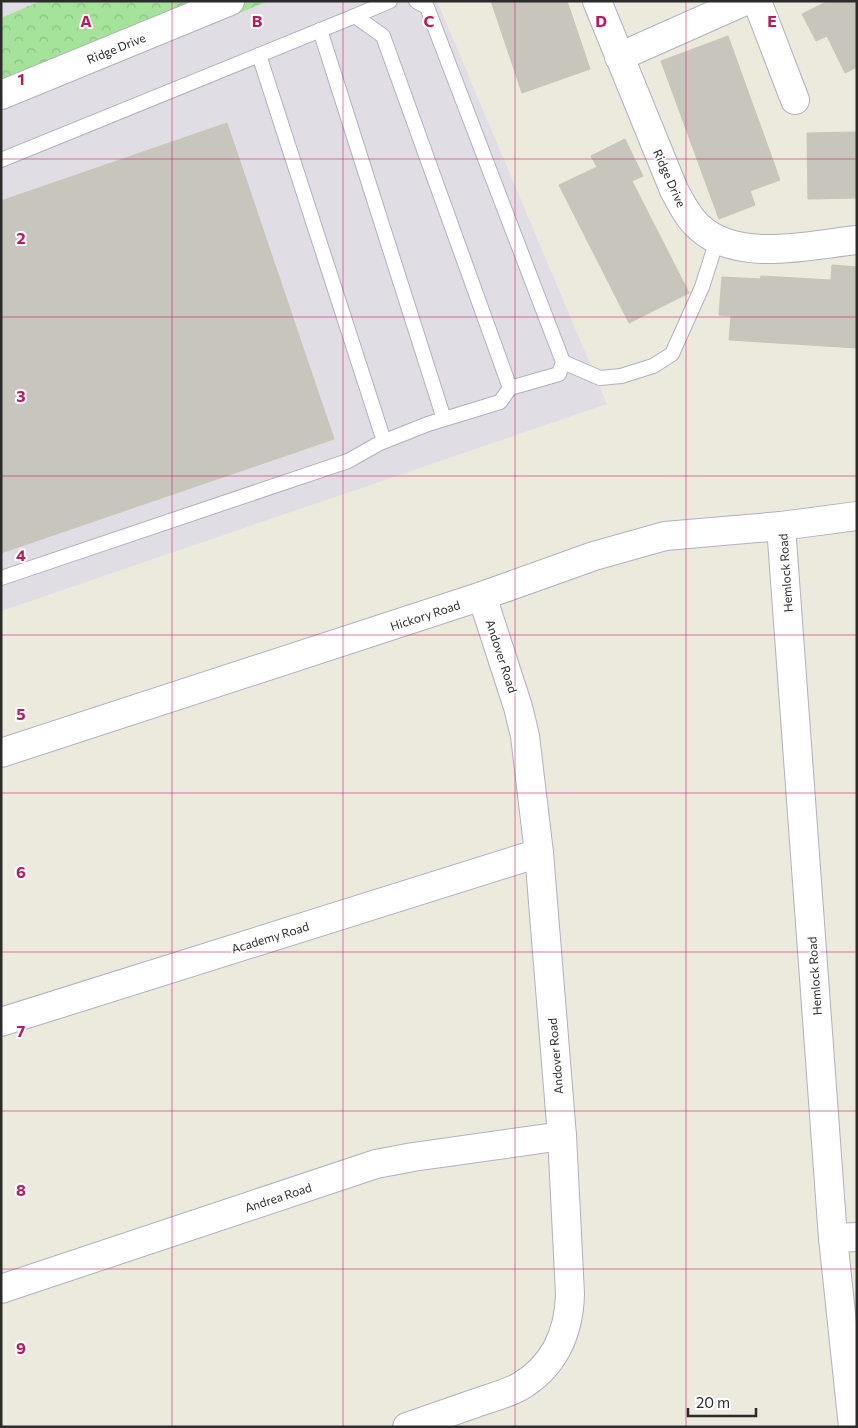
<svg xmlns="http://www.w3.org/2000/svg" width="858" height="1428" viewBox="0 0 858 1428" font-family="Commissioner,sans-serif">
<defs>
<pattern id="forest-crowns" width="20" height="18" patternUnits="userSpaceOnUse" patternTransform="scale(1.25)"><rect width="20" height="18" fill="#a5e29a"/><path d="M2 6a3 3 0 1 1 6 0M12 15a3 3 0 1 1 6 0" fill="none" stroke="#8ec285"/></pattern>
</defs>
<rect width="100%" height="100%" fill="#ece9dd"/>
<!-- industrial -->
<g fill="#e1dde5">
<path d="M1,1h39l-39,17z"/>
<path d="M269,1h168l170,403 -606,207v-501z"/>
</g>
<!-- forest -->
<path fill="url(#forest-crowns)" d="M40,1h229l-268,109v-92z"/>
<!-- building -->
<g fill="#c8c5bc" stroke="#c8c5b6">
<path d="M491,1h76l23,68 -68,24z"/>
<path d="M828,1h29v66l-12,6 -18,-37 -11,5 -14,-27z"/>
<path d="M728,36l52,144 -30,11 5,14 -36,14 -58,-158z"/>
<path d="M227,123l107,316 -333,114v-352z"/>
<path d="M857,132v66l-49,1 -1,-66z"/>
<path d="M625,139l18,37 -11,5 57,112 -60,30 -70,-138 38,-18 -6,-11z"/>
<path d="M832,265l25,2v81l-128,-8 2,-24 -12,-1 3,-38 38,2 1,-3 70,4z"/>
</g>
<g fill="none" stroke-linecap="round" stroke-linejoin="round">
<defs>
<g id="lane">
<path d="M416,1l11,6 136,355 -4,12 -49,14"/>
<path d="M355,16l35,-15"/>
<path d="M320,30l124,389"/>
<path d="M259,55l125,386"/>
<path d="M1,160l354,-144 28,20 127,352 -10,14 -72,22 -48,19 -32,18 -347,117"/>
<path d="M563,362l37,16 21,-2 32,-10 19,-12 30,-67 15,-47"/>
</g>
<g id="street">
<path d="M597,1l77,189c7,13 14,28 26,38 39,35 109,17 157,12"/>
<path d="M757,1l38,99"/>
<path d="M619,57l126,-56"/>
<path d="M1,95l229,-94"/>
<path d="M781,526l52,712 20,189"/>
<path d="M1,753l481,-157 112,-40 71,-20 116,-10 76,-10"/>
<path d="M1,1022l538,-169"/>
<path d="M833,1238l24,-1"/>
<path d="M1,1289l375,-125 37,-7 149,-21"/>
<path d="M407,1427c23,-8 46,-16 69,-24 14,-5 30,-9 43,-16 35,-20 50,-54 51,-93l-8,-158 -23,-283 -14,-117 -7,-29 -36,-111"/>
</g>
</defs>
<!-- lane casing -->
<use href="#lane" stroke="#b1b1be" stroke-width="16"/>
<!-- street casing -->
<use href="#street" stroke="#b1b1be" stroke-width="30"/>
<!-- lane -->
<use href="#lane" stroke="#fff" stroke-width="14"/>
<!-- street -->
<use href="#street" stroke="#fff" stroke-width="28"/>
</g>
<!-- grid -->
<path fill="none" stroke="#c2185b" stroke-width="1" stroke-opacity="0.55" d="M172,1v1426M343,1v1426M515,1v1426M686,1v1426M1,159h856M1,317h856M1,476h856M1,635h856M1,793h856M1,952h856M1,1111h856M1,1269h856"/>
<g text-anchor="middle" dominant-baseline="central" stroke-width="4" stroke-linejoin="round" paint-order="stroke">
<!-- street labels -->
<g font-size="12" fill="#2b2b2b" stroke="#fff">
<text transform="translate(116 48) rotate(-22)">Ridge Drive</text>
<text transform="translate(670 178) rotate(66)">Ridge Drive</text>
<text transform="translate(785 573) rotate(-94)">Hemlock Road</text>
<text transform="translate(425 615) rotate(-18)">Hickory Road</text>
<text transform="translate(502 656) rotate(72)">Andover Road</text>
<text transform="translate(270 937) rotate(-17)">Academy Road</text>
<text transform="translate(814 976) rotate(-94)">Hemlock Road</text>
<text transform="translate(555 1056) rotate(-95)">Andover Road</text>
<text transform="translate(278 1197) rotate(-18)">Andrea Road</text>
</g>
</g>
<g font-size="16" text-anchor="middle" font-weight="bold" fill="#c2185b" stroke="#fff" stroke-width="4" stroke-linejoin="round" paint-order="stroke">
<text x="86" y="27">A</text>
<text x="257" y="27">B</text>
<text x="429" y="27">C</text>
<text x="601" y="27">D</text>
<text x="772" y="27">E</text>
<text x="21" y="85">1</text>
<text x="21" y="244">2</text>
<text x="21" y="402">3</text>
<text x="21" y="561">4</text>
<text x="21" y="720">5</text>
<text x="21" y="878">6</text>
<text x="21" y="1037">7</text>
<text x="21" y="1196">8</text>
<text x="21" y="1354">9</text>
</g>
<!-- border -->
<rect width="858" height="1428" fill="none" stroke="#2b2b2b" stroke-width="5"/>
<!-- scale -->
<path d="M688 1408v8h68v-8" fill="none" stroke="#2b2b2b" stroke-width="2.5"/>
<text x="696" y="1408" font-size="15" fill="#2b2b2b" stroke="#ffffff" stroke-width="4" paint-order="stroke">20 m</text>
</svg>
